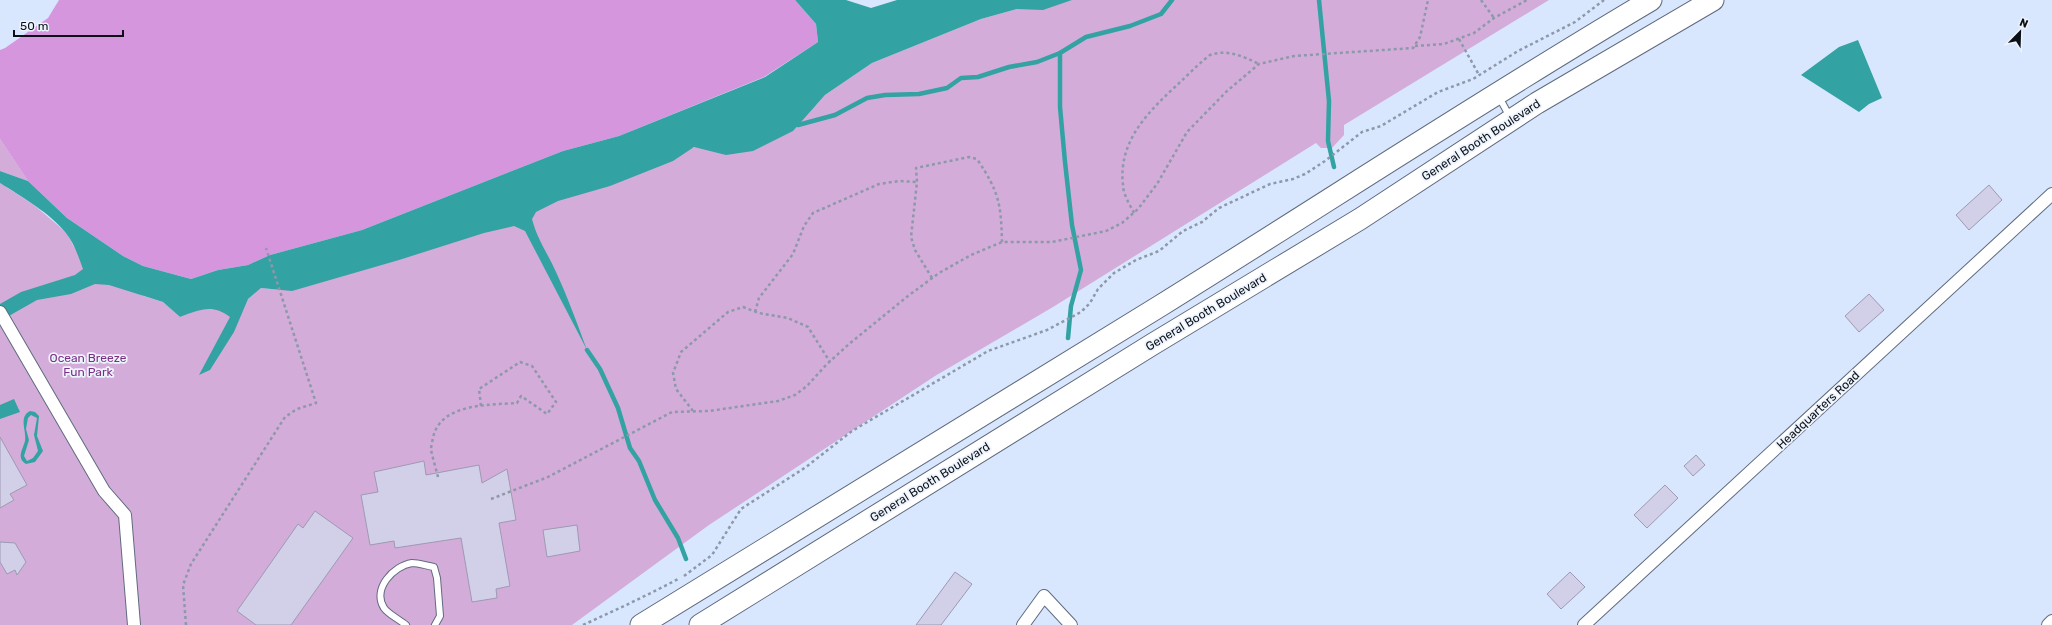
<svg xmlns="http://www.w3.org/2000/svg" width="2052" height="625" viewBox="0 0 2052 625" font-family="Rubik,sans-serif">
<rect width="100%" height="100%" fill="#d8e7fe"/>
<!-- green -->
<g fill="#d4acd9">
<path d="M1042,0h507l-205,125v10l-12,13h-11l-5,-5 -263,164 -118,69 -226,149 -137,100h-572v-442l34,22 33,28 7,14 69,49 20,6 17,15 21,-8 17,-1 30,-9 13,-11 22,2 533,-185 9,-10 47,-32 109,-44 36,-10h7z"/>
<path d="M0,139l28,42 -28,-10z"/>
</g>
<!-- forest -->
<path fill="#d696de" d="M59,0h736l21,24 2,18 -54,35 -145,59 -56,15 -201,79 -92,25 -22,10 -30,5 -27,9 -48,-13 -20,-10 -56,-38 -39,-37 -28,-42v-89l5,-2 43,-30z"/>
<!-- water -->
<g fill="#33a2a2" fill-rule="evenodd">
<path d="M795,0h51l25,8 26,-8h175l-29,10 -26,-1 -36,10 -109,44 -47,32 -32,36 -40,20 -27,4 -32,-8 -21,14 -63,25 -52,15 -22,11 -4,7c5,20 16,35 24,53 12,26 21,51 31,78l-62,-119 -11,-5 -30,7 -85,27 -107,31 -31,-3 -13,11 -14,33 -24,38 -11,5 31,-58c-18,-14 -31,-7 -50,0l-17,-15 -54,-17 -14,-1 -24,10 -34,6 -37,21v-17l21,-12 54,-17 8,-6c-4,-11 -9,-26 -17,-36 -16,-20 -44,-36 -66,-50v-12l28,10 39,37 56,38 20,10 48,13 27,-9 30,-5 22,-10 92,-25 201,-79 56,-15 146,-59 53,-35 -2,-18z"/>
<path d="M1858,40l24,58 -13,6 -10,8 -58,-37 38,-28z"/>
<path d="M14,399l6,13 -20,7v-14z"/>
<path d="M30,411l5,1 4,4 -2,20 6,15 -8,11 -9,2c-10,-6 -3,-15 -1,-23 2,-10 -7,-24 5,-30zM31,415l6,3 -3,17 4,16 -5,7 -6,3 -3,-5 5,-16 -3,-11 2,-11z"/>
</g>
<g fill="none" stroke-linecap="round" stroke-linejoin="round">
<!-- stream -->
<g stroke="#33a2a2" stroke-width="4.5">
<path d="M1319,0l10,101 -1,40 6,26"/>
<path d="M798,125l37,-10 32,-17 18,-3 34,-1 28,-6 14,-10 17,-1 31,-10 28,-5 23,-9"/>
<path d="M1068,338l3,-32 10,-36 -9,-45 -7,-63 -5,-55v-54l26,-16 44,-11 31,-12 11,-14"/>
<path d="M587,350l13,19 18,39 12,40 9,13 16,39 23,38 8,21"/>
</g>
</g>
<!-- building -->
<g fill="#d2cfe8" stroke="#9d9ab2">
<path d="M1989,185l13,15 -33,30 -13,-15z"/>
<path d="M1869,294l15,16 -25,22 -14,-16z"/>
<path d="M0,437l27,48 -17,9 4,6 -14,8z"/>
<path d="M1696,455l9,10 -12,11 -9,-10z"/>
<path d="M424,461l2,14 53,-10 3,18 25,-14 9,51 -17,3 11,63 -14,3 1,9 -25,4 -11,-64 -66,10 -1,-7 -24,4 -9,-50 17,-3 -4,-20z"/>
<path d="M1665,485l13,13 -31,30 -13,-13z"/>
<path d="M315,511l38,27 -62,87h-35l-19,-14 61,-87 5,4z"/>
<path d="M577,525l3,26 -33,6 -4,-27z"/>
<path d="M0,542l15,1 11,19 -9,13 -2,-5 -8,4 -7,-12z"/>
<path d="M955,572l17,12 -31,41h-25z"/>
<path d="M1570,572l15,15 -24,22 -14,-15z"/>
</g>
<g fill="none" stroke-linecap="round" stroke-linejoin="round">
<defs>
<g id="service">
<path d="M1499,97l11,20"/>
<path d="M406,625c-6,-5 -18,-11 -22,-17 -12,-19 9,-42 28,-45 7,0 15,3 22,4l3,11 3,38 -5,9"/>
</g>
<g id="minor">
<path d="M0,312l104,179 21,24 9,110"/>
<path d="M1023,625l21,-29 27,29"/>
<path d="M1584,625l468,-431"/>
<path d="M2048,625l4,-4"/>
</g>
<g id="trunk">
<path d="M641,625c172,-107 346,-212 519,-319 164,-102 325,-208 491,-306"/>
<path d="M700,625l453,-281 207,-125 177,-116 176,-103"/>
</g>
</defs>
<!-- service casing -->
<use href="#service" stroke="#5f6b7f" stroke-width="8"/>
<!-- minor casing -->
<use href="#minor" stroke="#5f6b7f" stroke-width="14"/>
<!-- trunk casing -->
<use href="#trunk" stroke="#5f6b7f" stroke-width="23"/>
<!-- path -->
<g stroke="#8d98a9" stroke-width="2.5" stroke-dasharray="3 3" stroke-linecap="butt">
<path d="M1481,0l13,18"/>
<path d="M1459,39l20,36"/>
<path d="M1415,46l29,-2 30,-11 20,-15 33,-18"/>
<path d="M1134,213c-4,-8 -11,-19 -11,-28 -5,-43 24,-72 53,-99 11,-10 21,-21 34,-31 18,-6 32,1 49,9"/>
<path d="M932,278l-17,-28 -4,-13 6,-55 -1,-14 53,-11 8,2c22,33 24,44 25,83"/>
<path d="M755,312l4,-14 34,-44 11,-28 9,-13 66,-29 20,-3 18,1"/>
<path d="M693,411l-17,-22 -3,-16 8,-21 47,-40 15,-5 16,6 29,5 20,9 22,35"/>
<path d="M438,477c-2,-8 -5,-18 -7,-27 0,-3 1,-8 2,-12 7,-35 56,-33 84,-35l4,-7 26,18 9,-12 -24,-36 -12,-4 -41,27 2,17"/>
<path d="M491,499l57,-22 124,-65 37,-1 69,-10 17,-6 12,-9 19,-21 23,-21 59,-48 31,-23 32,-18 31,-13h50l54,-11 16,-8 16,-14 19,-25 30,-52 40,-41 32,-27 35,-8 119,-8 7,-11 8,-37"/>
<path d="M684,576l28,-21 29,-46 65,-42 46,-36 136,-80 59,-21 34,-18 9,-9 8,-14 16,-16 22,-13 23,-9 24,-20 19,-9 17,-14 51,-24 23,-5 12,-5 20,-13 37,-29 19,-6 57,-34 35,-13 45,-28 57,-29 29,-22"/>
<path d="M186,625l-3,-40 8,-21 94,-147 12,-8 19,-6 -50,-155"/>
<path d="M583,625c33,-15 65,-30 97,-47"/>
</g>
<!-- service -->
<use href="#service" stroke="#fff" stroke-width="6"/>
<!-- minor -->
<use href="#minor" stroke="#fff" stroke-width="12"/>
<!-- trunk -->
<use href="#trunk" stroke="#fff" stroke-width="21"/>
</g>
<g text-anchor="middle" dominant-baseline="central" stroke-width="3.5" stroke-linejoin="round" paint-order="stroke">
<!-- street labels -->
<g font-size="12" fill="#0b1017" stroke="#eef4fd">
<text transform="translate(1481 140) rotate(-33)">General Booth Boulevard</text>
<text transform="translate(1206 312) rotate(-31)">General Booth Boulevard</text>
<text transform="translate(1818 410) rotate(-43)">Headquarters Road</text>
<text transform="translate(930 482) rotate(-32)">General Booth Boulevard</text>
</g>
<!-- park labels -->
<g font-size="12" fill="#7a2f84" stroke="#eef4fd">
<text x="88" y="358">Ocean Breeze<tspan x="88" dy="14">Fun Park</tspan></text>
</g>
</g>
<!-- north arrow -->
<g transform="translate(2020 32) rotate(23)" stroke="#eef4fd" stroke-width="3" paint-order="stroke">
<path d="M0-3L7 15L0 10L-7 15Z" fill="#0b1017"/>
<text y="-6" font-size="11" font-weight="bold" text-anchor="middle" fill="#0b1017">N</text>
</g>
<!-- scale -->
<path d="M14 30v6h109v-6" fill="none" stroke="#0b1017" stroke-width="2"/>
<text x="20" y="30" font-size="12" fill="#0b1017" stroke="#eef4fd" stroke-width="3" paint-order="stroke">50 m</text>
</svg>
